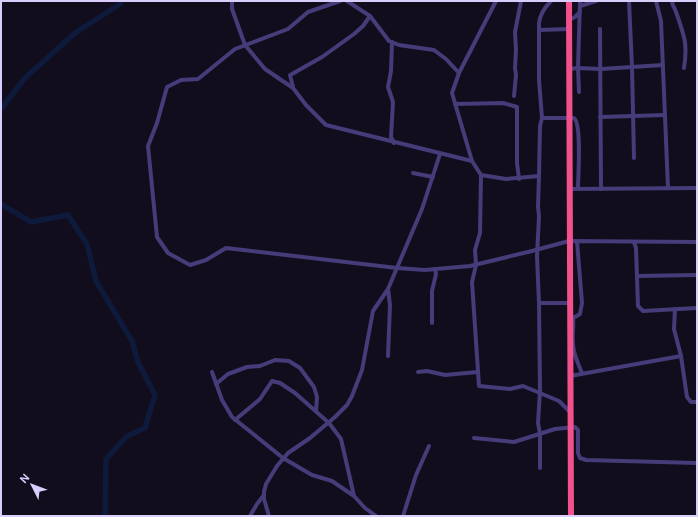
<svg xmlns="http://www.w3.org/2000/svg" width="698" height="517" viewBox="0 0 698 517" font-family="'DM Sans',sans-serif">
<rect width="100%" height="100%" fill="#120d1d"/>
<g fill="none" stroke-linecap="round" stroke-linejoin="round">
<!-- river -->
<g stroke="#0e1a3b" stroke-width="5.5">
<path d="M1,109l24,-31 50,-45 45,-29 1,-3"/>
<path d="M1,204l30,18 37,-7 19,29 9,37 36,60 6,21 17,33 -10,33 -18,8 -21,23 -1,57"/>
</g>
<!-- minor -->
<g stroke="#453c79" stroke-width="4">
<path d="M232,1v8l13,36 20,24 28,19 13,17 20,20 146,36"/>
<path d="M340,1l-32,11 -20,17 -53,20 -37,30 -17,1 -14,7 -10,36 -9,23 9,91 11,16 22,12 16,-5 20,-12 171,20 28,2 45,-4 62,-15 37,-10 128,1"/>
<path d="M347,1l23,15 19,25 10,4 35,5 12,9 13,14"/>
<path d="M496,1l-37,72 -7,20 20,68 9,14 25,4 33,-3 1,-50 2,-8h32c8,6 4,59 4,71"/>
<path d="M629,1l3,66 2,91"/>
<path d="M656,1l5,20 7,167"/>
<path d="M672,1c0,5 3,7 4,11 8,23 12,32 8,56"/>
<path d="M580,6l16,-5"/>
<path d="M569,20l6,-3 5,-5"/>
<path d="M600,29l1,160"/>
<path d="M539,30l30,-1"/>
<path d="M392,42l-1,29 -3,16 5,15 -2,35 3,6"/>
<path d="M569,69l9,-1 23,1 62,-4"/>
<path d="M293,87l-3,-12 2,-1 30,-17 32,-23 9,-8 7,-10"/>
<path d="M579,92l-1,-24 2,-67"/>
<path d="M514,96l2,-21 -1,-7 1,-18 -1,-18 6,-31"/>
<path d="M455,104l48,-1 14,4v56l2,16"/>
<path d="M600,117l65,-2"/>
<path d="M542,118l-3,-38v-57c1,-9 6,-16 12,-22"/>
<path d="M413,173l20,4"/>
<path d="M481,175l-1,58 -5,17 1,15 -4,17 7,104 31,3 13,-3 36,15 11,11"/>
<path d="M539,176l-1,31 1,9 -2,40 2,47 1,88 -2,32 2,11v34"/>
<path d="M569,189l128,-1"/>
<path d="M634,242l2,6 2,58 5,5 54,-3"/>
<path d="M637,276l60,-1"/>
<path d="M388,289l2,16 -2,51"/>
<path d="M539,303h31"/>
<path d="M675,309l-1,20 7,27 6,41 4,5h6"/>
<path d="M570,317h5l5,-3 2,-11 -5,-62"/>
<path d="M573,317c1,9 -1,17 0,26 0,11 5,20 9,30"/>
<path d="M432,323v-32l4,-17 -1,-5"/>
<path d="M212,372l10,28 10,17 51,41 29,17 20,6 22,15"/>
<path d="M418,372l9,-1 18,4 33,-3"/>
<path d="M570,376l111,-20"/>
<path d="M216,384l12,-10 19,-7 13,-1 15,-6 14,1 11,7 14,19 3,10 -1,14"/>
<path d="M235,420l25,-21 12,-18 8,2 15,10 34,30 12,16 13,57 11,12 11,8"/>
<path d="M474,438l40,4 41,-13 20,-2 3,3v23l2,5 6,2 111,3"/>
<path d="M250,516l7,-12 7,-9"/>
<path d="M269,516l-5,-17v-7l2,-8 11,-18 11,-13 22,-15 25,-21 12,-12 5,-9 10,-26 11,-59 15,-22 34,-80 18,-55"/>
<path d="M403,516l13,-41 13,-29"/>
</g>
<!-- highway -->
<path stroke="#f2518c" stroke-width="6" d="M569,1l2,515"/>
</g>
<!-- border -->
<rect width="698" height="517" fill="none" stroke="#d8cdfb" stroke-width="4"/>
<!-- north arrow -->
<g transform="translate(32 485) rotate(312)" stroke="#120d1d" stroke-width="3" paint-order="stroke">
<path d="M0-3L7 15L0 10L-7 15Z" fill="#d8cdfb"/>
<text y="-6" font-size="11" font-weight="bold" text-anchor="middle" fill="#d8cdfb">N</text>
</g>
</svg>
